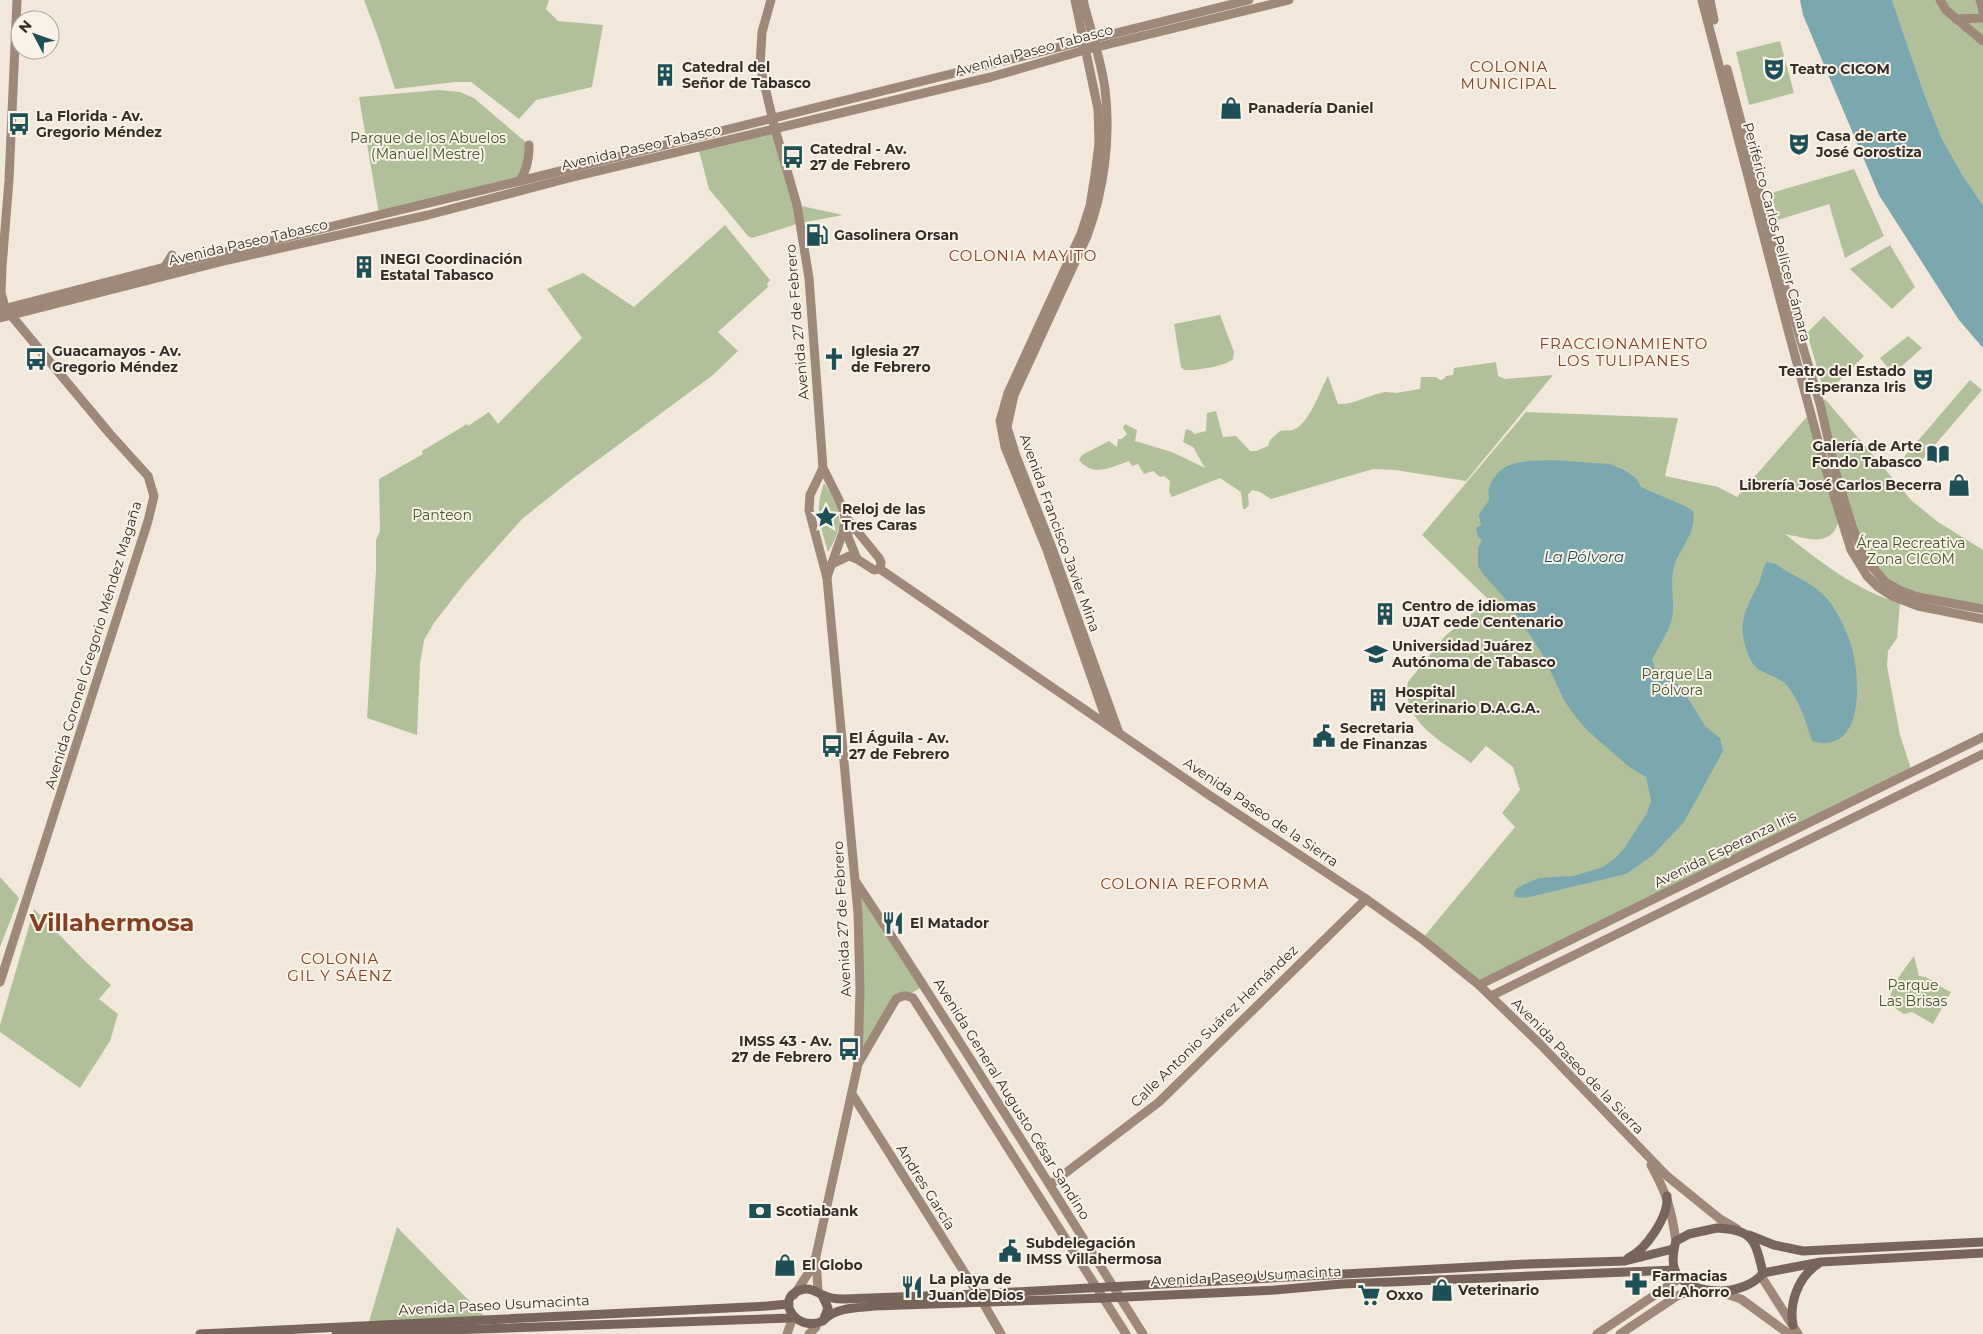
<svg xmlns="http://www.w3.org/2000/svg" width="1983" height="1334" viewBox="0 0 1983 1334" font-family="Montserrat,sans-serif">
<rect width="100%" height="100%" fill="#f1e8db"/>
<!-- green -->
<g fill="#b1c09b">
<path d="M364,0h185l-3,9 12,12 45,4 -11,62 -56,13 -17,19 -48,-37h-15l-61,7 -17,-52z"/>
<path d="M1892,0h88l3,11v194l-20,-29 -21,-37 -17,-43z"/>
<path d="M1780,41l14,52 -45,12 -13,-53z"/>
<path d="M438,90l22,2 14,6 55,47 -9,36 -141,33 -20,-117z"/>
<path d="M775,129l22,76 46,10 -43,8 -48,15 -4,-2 -39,-47 -11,-42z"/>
<path d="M1854,169l30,67 -39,22 -16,-54 -51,16 -7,-27z"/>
<path d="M725,225l45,55 -3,4 1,3 -50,45 20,19 -25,24 -141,104 -50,40 -57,64 -31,40 -10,17 -4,24 -3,71 -50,-17 9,-148v-30l4,-9 -1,-52 44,-25 -1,-3 45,-27 1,2 21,-14 9,12 84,-86 -35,-49 36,-16 51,34z"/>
<path d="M1890,245l25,42 -23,22 -42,-40z"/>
<path d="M1220,315l14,37 -1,7c-6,7 -39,12 -49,11l-3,-3 -7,-43z"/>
<path d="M1824,316l40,40 -39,39 -18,-62z"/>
<path d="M1908,336l14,12 -29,26 -13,-16z"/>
<path d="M1496,362l2,14 7,3 48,-4 -87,106 -71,-11 -22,-1 -102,30 -11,-7 -8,-2 -4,5 1,10 -4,4h-2l-2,-17 -21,-14 -48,19 -3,-6 1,-10 -6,-5 -4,1 -7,-6 -9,3 -6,-10 -6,2 -3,-5c-18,6 -35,17 -50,-1l3,-5 27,-14 8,6 1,-8h4l5,-5 -4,-6 2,-4 12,6 -2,11 37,11 33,16 -12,-21 -10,-5 3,-13 6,2 2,3 12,-3 1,-18 9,-2 7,26 13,-1 14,15h6l12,-5 2,-6 10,-9c4,-1 9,0 12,-1 17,-4 28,-40 36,-54l10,28c16,1 28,-8 43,-11 6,-2 10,0 15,0 8,-1 16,-3 24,-4l1,-12h15l4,3 4,-1 2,-3 7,-1 1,-7z"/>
<path d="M1970,380l12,10 -66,77 -12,-10z"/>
<path d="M1825,399l87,102 26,21 45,28v59l-82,-18 -37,-34 -44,-153z"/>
<path d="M1526,412l152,6 -13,58 53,11 19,10 74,-85 27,111c-8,26 -35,14 -53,11 34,27 72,57 115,69l-3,35 -9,13 -1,15 13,69 12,37 -433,213 -57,-46 93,-112 -13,-14 18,-23 -7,-23 -27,-21 -15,17c-26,-20 -71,-41 -63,-81l37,-46 44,-36 -67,-65z"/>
<path d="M824,483c17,26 22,40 4,69 -8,-29 -14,-40 -4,-69z"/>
<path d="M0,877l19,21 -19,49z"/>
<path d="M855,881l69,105 -16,9h-6l-44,69z"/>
<path d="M34,909l53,54 24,22 -12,14 19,15 -8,27 -30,47 -80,-56v-7z"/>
<path d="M1914,956l5,20c13,1 21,12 32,16l-18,32 -21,-12 -8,2 -15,-10c1,-17 15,-35 25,-48z"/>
<path d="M397,1227l90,92 -119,6z"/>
</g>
<!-- water -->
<g fill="#7ba8ae">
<path d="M1800,0h92l33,96 17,43 21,37 20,29v143l-24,-28 -80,-125 -76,-180z"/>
<path d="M1551,460l59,4 14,6 12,8 5,9 46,20 6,4c5,24 -17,38 -20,61 -3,15 3,34 -2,50 -4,13 -13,25 -19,38l4,11 25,16 24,39 15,12 3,13 -39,71 -32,34 -26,18 -101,24 -10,-1 -1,-4 2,-4 7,-4 16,-7 35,-2 29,-9 11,-8 9,-9 24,-37 4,-13 -5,-23 -18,-11 -40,-35 -13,-15 -11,-16 -21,-45 -35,-53 -25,-28 -5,-8v-18l4,-8 -4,-3 -2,-9 5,-3 -2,-10c2,-6 6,-8 9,-13 3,-5 -1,-10 1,-15 12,-29 36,-25 62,-27z"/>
<path d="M1767,562l9,2c19,14 42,20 56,41 7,11 14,24 18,37 11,32 16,115 -38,99 -6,-18 -11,-37 -23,-53 -8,-11 -21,-12 -32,-20 -6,-5 -9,-13 -11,-20 -9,-27 1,-41 13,-65 3,-8 3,-14 8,-21z"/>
</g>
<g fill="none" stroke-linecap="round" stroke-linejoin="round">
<!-- secondary -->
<g stroke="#9d8879" stroke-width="9">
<path d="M771,0l-9,32 -2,34 15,63 22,76 12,73 14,190 16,32 6,16 -2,16 -16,45"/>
<path d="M1075,0l23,109 1,34 -4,32 -5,31 -9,28 -73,159 -8,28 5,26 42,103 61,175"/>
<path d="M1083,0c7,29 18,59 22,89 6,48 -1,102 -18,147l-73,159 -7,32 9,29 36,92 67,185"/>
<path d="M1702,0l85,326 39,144 25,80 16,26 11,11 14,9 26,10 65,13"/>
<path d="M1710,0l4,20"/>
<path d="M1940,0l6,10 37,31"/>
<path d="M1980,0l3,11"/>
<path d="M1956,19l27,-1"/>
<path d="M1727,69l56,212 37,123 17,73 16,52 11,28 21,25 16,9 17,6 65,12"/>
<path d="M520,181c7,-13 9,-22 9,-36"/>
<path d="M164,268l8,-13"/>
<path d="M0,310l200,-52 320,-77 729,-181"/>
<path d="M0,318l228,-58 200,-45 141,-37 422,-101 94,-27 204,-50"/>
<path d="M845,516l34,42 2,4 -1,7"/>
<path d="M848,526v11l9,22"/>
<path d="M832,564l17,-8 8,3 17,11 6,-1"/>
<path d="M880,569l329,226 157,104 56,40 57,46 60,58 128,133 53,43 17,10"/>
<path d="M856,882c99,149 192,301 287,452"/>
<path d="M0,982l148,-461 6,-25 -6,-20 -38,-42 -105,-126 -4,-16 1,-25 7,-87 8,-180"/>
<path d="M1479,985l504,-248"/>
<path d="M1491,996l492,-242"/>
<path d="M858,1064l38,-65c7,-4 10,-4 17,-1l213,336"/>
<path d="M852,1094l126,200 23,40"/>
<path d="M1651,1165c16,29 20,43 25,76"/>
<path d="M1051,1184l108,-82 207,-203"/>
<path d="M816,1259l2,32"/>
<path d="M1761,1276l37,58"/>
<path d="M1720,1292l21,7 48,35"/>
<path d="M794,1295l17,-26 5,-13 42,-192 2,-75 -2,-76 -31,-335 -18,-68 1,-15 13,-27"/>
<path d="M787,1334l5,-14"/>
<path d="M809,1334l7,-7"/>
<path d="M1597,1334l83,-56"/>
<path d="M1620,1334l57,-38 20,-8"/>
</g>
<!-- primary -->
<g stroke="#786559" stroke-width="9">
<path d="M1717,1228c37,2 38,12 46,45 -17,22 -63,24 -83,5 -10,-9 -7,-26 -4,-37l13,-7z"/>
<path d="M1749,1235l25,10 29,6 180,-9"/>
<path d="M1628,1258c18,-8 41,-42 39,-62"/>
<path d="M1763,1273l58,-11 162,-9"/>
<path d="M822,1295l6,13 -5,13c-29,13 -51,-27 -18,-32 8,-1 12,4 18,6 6,3 14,4 20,4l135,-5 550,-30 97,-3 48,-12"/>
<path d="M825,1319c13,-12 32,-11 49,-13l230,-8 171,-8 67,-6 333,-14"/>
<path d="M1793,1325c-4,-22 5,-48 25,-61"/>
<path d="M200,1334l567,-28 22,-2"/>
<path d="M336,1334l455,-16"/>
</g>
</g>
<!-- icons -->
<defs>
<symbol id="theatre-bare" viewBox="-9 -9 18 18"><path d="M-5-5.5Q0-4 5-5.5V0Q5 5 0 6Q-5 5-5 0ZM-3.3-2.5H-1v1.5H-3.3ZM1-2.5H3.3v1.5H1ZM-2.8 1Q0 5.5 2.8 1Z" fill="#1e4f57" stroke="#f9f2e7" stroke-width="2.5" paint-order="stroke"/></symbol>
<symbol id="building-bare" viewBox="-9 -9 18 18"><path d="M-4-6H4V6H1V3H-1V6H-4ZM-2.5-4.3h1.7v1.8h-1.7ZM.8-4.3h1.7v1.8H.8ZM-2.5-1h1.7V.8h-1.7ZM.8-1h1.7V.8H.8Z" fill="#1e4f57" stroke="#f9f2e7" stroke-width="2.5" paint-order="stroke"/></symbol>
<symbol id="shop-bare" viewBox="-9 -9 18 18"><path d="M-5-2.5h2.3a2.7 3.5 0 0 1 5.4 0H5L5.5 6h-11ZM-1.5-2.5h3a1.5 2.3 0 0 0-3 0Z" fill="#1e4f57" stroke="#f9f2e7" stroke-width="2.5" paint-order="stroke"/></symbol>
<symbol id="bus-bare" viewBox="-9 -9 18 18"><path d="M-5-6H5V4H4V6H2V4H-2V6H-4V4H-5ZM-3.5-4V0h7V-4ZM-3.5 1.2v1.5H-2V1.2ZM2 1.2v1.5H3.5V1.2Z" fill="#1e4f57" stroke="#f9f2e7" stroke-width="2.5" paint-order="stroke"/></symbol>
<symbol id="fuel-bare" viewBox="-9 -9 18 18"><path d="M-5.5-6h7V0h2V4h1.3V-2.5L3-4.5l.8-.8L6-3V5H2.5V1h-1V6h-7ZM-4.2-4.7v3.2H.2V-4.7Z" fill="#1e4f57" stroke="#f9f2e7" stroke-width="2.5" paint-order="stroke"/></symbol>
<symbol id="church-bare" viewBox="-9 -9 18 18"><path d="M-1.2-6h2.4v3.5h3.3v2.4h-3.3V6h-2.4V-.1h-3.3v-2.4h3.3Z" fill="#1e4f57" stroke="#f9f2e7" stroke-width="2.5" paint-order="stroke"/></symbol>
<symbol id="library-bare" viewBox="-9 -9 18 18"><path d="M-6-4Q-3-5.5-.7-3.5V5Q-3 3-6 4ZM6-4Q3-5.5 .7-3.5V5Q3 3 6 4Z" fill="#1e4f57" stroke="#f9f2e7" stroke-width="2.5" paint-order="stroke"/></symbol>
<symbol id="sight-bare" viewBox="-9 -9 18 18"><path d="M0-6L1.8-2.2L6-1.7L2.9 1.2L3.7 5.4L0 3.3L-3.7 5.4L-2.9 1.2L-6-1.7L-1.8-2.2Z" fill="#1e4f57" stroke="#f9f2e7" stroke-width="2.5" paint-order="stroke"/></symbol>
<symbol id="university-bare" viewBox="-9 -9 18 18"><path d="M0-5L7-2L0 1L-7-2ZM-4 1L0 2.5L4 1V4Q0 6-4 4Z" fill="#1e4f57" stroke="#f9f2e7" stroke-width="2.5" paint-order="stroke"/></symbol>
<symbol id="civic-bare" viewBox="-9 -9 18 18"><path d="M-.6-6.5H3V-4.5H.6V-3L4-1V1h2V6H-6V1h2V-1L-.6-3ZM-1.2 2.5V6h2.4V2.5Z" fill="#1e4f57" stroke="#f9f2e7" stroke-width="2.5" paint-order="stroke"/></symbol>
<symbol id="restaurant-bare" viewBox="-9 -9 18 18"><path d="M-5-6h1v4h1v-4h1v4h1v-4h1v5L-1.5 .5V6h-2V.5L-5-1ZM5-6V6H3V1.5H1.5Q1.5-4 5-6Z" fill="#1e4f57" stroke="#f9f2e7" stroke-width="2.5" paint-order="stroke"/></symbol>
<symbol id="bank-bare" viewBox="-9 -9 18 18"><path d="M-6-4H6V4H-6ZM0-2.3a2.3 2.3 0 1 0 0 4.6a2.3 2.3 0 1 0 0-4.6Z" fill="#1e4f57" stroke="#f9f2e7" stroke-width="2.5" paint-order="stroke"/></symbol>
<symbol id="pharmacy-bare" viewBox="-9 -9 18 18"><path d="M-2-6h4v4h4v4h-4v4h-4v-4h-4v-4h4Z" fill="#1e4f57" stroke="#f9f2e7" stroke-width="2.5" paint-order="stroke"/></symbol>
<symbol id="supermarket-bare" viewBox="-9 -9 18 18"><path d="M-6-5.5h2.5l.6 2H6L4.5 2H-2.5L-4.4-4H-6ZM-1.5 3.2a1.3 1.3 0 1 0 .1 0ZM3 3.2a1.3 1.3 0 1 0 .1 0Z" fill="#1e4f57" stroke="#f9f2e7" stroke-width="2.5" paint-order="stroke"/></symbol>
</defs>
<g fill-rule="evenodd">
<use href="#theatre-bare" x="1758" y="53" width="32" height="32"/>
<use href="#building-bare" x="649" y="59" width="32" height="32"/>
<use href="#shop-bare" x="1215" y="92" width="32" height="32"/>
<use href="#bus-bare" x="3" y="108" width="32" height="32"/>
<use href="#theatre-bare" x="1783" y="128" width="32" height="32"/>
<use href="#bus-bare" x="777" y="141" width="32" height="32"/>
<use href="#fuel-bare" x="801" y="219" width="32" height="32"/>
<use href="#building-bare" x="348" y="251" width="32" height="32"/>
<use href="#bus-bare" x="20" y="343" width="32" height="32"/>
<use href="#church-bare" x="818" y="343" width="32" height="32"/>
<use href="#theatre-bare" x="1907" y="363" width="32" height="32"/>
<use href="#library-bare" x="1922" y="438" width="32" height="32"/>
<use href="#shop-bare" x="1943" y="469" width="32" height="32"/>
<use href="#sight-bare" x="810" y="501" width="32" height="32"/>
<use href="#building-bare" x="1369" y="598" width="32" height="32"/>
<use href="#university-bare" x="1360" y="638" width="32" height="32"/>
<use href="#building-bare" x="1362" y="684" width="32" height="32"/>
<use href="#civic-bare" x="1308" y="720" width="32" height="32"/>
<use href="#bus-bare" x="816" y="730" width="32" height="32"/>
<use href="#restaurant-bare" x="877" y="907" width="32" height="32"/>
<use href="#bus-bare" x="833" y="1033" width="32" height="32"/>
<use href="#bank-bare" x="744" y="1195" width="32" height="32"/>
<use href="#civic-bare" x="994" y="1235" width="32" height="32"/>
<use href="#shop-bare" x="769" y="1249" width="32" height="32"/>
<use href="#pharmacy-bare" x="1620" y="1268" width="32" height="32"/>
<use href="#restaurant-bare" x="896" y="1271" width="32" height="32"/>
<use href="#shop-bare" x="1426" y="1274" width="32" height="32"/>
<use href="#supermarket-bare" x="1353" y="1279" width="32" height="32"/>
</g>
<g text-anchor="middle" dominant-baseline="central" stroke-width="4" stroke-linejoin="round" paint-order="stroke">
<!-- street labels -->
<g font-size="14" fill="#362d28" stroke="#f9f2e7">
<text transform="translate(1034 50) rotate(-15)">Avenida Paseo Tabasco</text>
<text transform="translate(641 147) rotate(-13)">Avenida Paseo Tabasco</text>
<text transform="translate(1777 232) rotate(75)">Periférico Carlos Pellicer Cámara</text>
<text transform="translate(248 242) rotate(-13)">Avenida Paseo Tabasco</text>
<text transform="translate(797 322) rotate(-95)">Avenida 27 de Febrero</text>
<text transform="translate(1060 533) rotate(70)">Avenida Francisco Javier Mina</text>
<text transform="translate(93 645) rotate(-73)">Avenida Coronel Gregorio Méndez Magaña</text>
<text transform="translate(1261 812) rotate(34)">Avenida Paseo de la Sierra</text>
<text transform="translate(1725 849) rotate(-26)">Avenida Esperanza Iris</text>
<text transform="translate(842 919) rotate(-93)">Avenida 27 de Febrero</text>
<text transform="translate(1214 1026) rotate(-44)">Calle Antonio Suárez Hernández</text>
<text transform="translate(1578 1066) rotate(46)">Avenida Paseo de la Sierra</text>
<text transform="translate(1012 1099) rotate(58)">Avenida General Augusto César Sandino</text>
<text transform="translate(926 1187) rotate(58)">Andres García</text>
<text transform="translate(1246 1276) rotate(-3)">Avenida Paseo Usumacinta</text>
<text transform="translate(494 1305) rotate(-3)">Avenida Paseo Usumacinta</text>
</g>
<!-- poi labels -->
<g font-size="14" font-weight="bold" fill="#362d28" stroke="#f9f2e7" text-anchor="start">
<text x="682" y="67">Catedral del<tspan x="682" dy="16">Señor de Tabasco</tspan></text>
<text x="1790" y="69">Teatro CICOM</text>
<text x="1248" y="108">Panadería Daniel</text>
<text x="36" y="116">La Florida - Av.<tspan x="36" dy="16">Gregorio Méndez</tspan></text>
<text x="1816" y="136">Casa de arte<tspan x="1816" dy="16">José Gorostiza</tspan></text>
<text x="810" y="149">Catedral - Av.<tspan x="810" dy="16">27 de Febrero</tspan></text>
<text x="834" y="235">Gasolinera Orsan</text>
<text x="380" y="259">INEGI Coordinación<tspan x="380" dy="16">Estatal Tabasco</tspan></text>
<text x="52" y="351">Guacamayos - Av.<tspan x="52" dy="16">Gregorio Méndez</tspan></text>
<text x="851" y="351">Iglesia 27<tspan x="851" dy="16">de Febrero</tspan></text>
<text x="1906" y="371" text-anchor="end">Teatro del Estado<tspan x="1906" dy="16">Esperanza Iris</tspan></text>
<text x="1922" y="446" text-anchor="end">Galería de Arte<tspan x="1922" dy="16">Fondo Tabasco</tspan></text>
<text x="1942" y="485" text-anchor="end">Librería José Carlos Becerra</text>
<text x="842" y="509">Reloj de las<tspan x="842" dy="16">Tres Caras</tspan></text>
<text x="1402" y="606">Centro de idiomas<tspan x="1402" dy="16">UJAT cede Centenario</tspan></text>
<text x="1392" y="646">Universidad Juárez<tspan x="1392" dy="16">Autónoma de Tabasco</tspan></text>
<text x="1395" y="692">Hospital<tspan x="1395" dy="16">Veterinario D.A.G.A.</tspan></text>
<text x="1340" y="728">Secretaria<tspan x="1340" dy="16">de Finanzas</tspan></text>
<text x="849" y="738">El Águila - Av.<tspan x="849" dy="16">27 de Febrero</tspan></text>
<text x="910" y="923">El Matador</text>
<text x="832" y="1041" text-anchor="end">IMSS 43 - Av.<tspan x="832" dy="16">27 de Febrero</tspan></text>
<text x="776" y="1211">Scotiabank</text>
<text x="1026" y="1243">Subdelegación<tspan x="1026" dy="16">IMSS Villahermosa</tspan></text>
<text x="802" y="1265">El Globo</text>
<text x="1652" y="1276">Farmacias<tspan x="1652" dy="16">del Ahorro</tspan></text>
<text x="929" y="1279">La playa de<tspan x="929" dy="16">Juan de Dios</tspan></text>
<text x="1458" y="1290">Veterinario</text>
<text x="1386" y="1295">Oxxo</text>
</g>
<!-- park labels -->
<g font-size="14" fill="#42542c" stroke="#f9f2e7">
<text x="428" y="138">Parque de los Abuelos<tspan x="428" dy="16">(Manuel Mestre)</tspan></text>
<text x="442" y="515">Panteon</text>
<text x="1911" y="543">Área Recreativa<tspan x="1911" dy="16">Zona CICOM</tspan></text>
<text x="1677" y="674">Parque La<tspan x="1677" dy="16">Pólvora</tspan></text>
<text x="1913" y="985">Parque<tspan x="1913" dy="16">Las Brisas</tspan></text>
</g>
<!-- neighbourhood labels -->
<g font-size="15" letter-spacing="1" fill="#834022" stroke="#f9f2e7">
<text x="1509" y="66">COLONIA<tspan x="1509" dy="17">MUNICIPAL</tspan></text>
<text x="1023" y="255">COLONIA MAYITO</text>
<text x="1624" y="343">FRACCIONAMIENTO<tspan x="1624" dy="17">LOS TULIPANES</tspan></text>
<text x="1185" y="883">COLONIA REFORMA</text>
<text x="340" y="958">COLONIA<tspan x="340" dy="17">GIL Y SÁENZ</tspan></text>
</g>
<!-- water labels -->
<g font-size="15" font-style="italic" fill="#1e4f57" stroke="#f9f2e7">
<text x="1584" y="556">La Pólvora</text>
</g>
<!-- town labels -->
<g font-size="24" font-weight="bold" fill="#834022" stroke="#f9f2e7">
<text x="112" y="922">Villahermosa</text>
</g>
</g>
<!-- north arrow -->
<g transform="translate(35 35) rotate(311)"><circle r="24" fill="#f9f2e7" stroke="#aba39b"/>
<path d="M0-4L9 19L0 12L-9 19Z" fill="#1e4f57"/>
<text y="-8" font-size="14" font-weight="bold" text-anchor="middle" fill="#362d28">N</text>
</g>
</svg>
